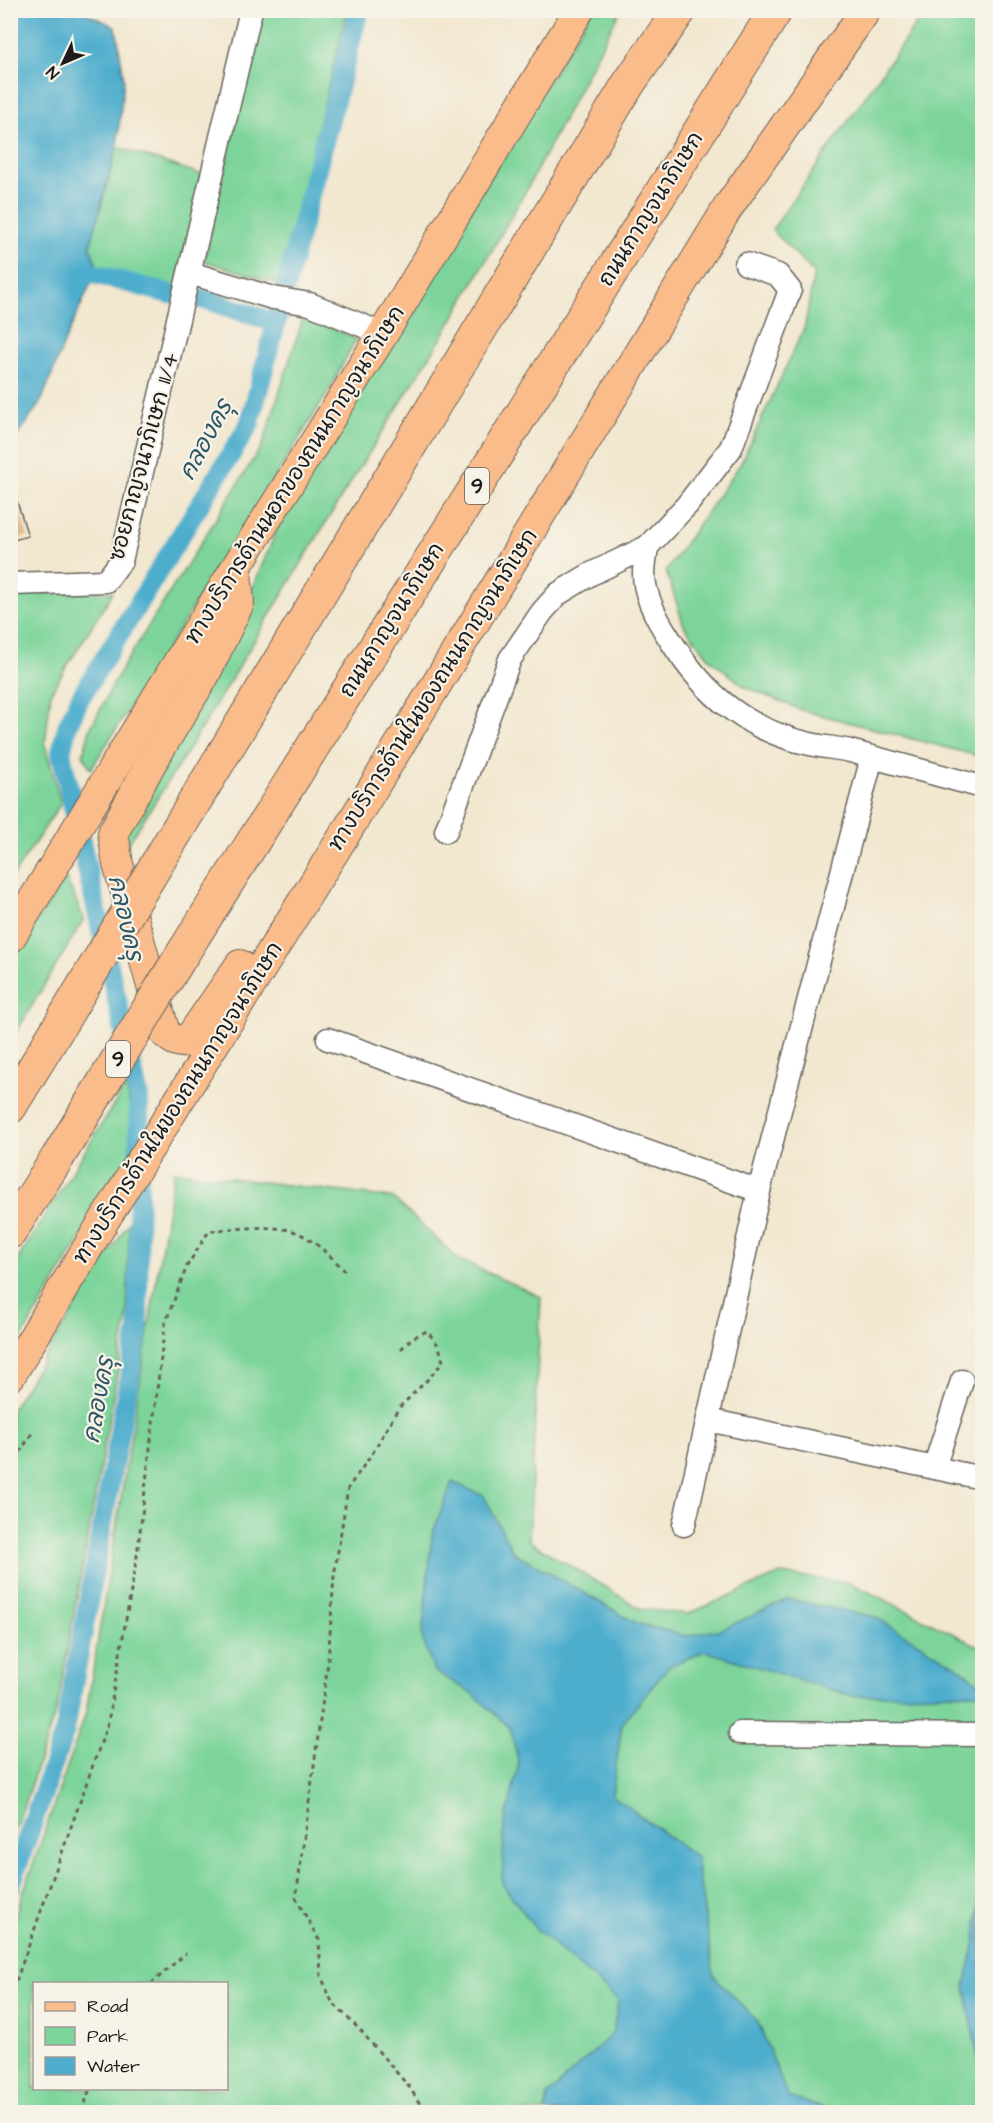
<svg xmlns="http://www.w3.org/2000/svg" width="993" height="2123" viewBox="0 0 993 2123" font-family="'Architects Daughter','Playpen Sans Thai',sans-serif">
<rect width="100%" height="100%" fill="#f7f3e8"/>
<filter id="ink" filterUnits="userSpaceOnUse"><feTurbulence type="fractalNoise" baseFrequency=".0167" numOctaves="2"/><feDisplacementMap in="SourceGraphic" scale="12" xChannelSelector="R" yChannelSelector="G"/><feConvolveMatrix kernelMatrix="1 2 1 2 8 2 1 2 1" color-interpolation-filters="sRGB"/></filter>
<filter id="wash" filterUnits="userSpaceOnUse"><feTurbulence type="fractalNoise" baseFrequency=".008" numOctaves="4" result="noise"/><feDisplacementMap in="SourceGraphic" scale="24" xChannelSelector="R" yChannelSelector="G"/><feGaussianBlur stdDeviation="1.35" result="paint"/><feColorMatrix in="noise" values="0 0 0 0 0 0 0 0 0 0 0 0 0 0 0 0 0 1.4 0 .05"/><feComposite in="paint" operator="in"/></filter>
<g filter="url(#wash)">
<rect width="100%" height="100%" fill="#f2e7cf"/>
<!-- green -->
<g fill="#7bd49a" stroke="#4c785b" stroke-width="1.5" fill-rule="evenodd">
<path d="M260,11h87l-68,273 -75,-23z"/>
<path d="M591,11h29l-93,178 -85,148 -100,159 -160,264 -56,87 -6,-9 124,-230 36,-86z"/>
<path d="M925,11h57v746l-181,-47 -56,-23 -35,-28 -26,-33 -18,-55 75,-108 64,-137 9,-53 -42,-43z"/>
<path d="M117,147l86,28 -27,115 -41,-9 -38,-14 -7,-20z"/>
<path d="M304,315l52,24 -29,55 -236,375 -8,-14 7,-26 29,-56 144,-229z"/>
<path d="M113,592l-62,100 -6,52 16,59 -50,76v-286z"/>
<path d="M65,876l19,43 -73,122v-79z"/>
<path d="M126,1085l5,29 3,34 -123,208v-86z"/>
<path d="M174,1171l219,27 65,61 83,38 -12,244 112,68 47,5 92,-40 71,9 131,65v464h-971v-184l75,-215zM34,1984h192v104h-192z"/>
<path d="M129,1222l-2,97 -70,389 -46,135v-433z"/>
</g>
<!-- water -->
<g fill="#4eadcd" stroke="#356474" stroke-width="1.5">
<path d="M11,10l71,1 34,16 8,52 -7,68 -27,99 7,21 -2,7 -30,67 -23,59 -31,46z"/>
<path d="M452,1482l32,14 29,56 123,71 50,13 37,-7 65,-30 87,18 83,50 24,18v8l-130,3 -147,-45 -36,15 -47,58 -10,71 84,62 18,119 44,46 30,75 49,15h-292l3,-17 65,-62 5,-33 -83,-72 -33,-44 2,-58 15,-63 -9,-35 -38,-35 -38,-22 -12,-34 10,-102z"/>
<path d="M981,1879l1,233h-24l18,-6 5,-31 -16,-89 11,-49z"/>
</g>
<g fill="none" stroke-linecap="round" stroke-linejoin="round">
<!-- canal -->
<g stroke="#4eadcd" stroke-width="20">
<path d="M95,274l75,20"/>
<path d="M200,299l11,2 65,22"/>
<path d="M10,1888l55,-158 73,-400 1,-232 -78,-345 6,-26 13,-29 169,-273 110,-415"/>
</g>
</g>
<g id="blocks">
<!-- building -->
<path fill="#dcb586" d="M14,492l14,44 -18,5v-48z"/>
</g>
</g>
<g filter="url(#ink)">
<use href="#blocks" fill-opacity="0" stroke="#67635b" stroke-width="1.5"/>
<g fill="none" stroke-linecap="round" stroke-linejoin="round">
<defs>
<g id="minor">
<path d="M190,273l83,25 37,6 73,30"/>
<path d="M647,547c-1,9 -3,18 -3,27 0,23 15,49 27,67 34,54 75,89 139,103 13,3 27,4 40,7 44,12 88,24 132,36"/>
<path d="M10,584l96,-3 15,-20 130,-551"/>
<path d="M446,831l64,-172 32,-47 16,-18 31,-19 58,-28 40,-42 44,-57 59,-158 -12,-15 -32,-11"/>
<path d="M328,1039l431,152"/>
<path d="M708,1420l274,58"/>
<path d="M934,1468l28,-87"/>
<path d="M684,1525l75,-334 113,-434"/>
<path d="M740,1733l242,2"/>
</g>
<g id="major">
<path d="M236,572l3,31 -35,73 -54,89 -37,68 5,31 47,169c8,7 12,10 22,9l53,-77"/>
<path d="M10,938l225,-369 148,-235 196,-324"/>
<path d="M10,1376l95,-157 243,-390 381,-623 137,-196"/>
</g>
<g id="highway">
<path d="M158,862l471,-779 51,-73"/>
<path d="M178,961l598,-951"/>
<path d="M10,1107l39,-64"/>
<path d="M10,1232l48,-75"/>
</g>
</defs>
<!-- minor casing -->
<use href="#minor" stroke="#67635b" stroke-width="25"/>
<!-- major casing -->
<use href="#major" stroke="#67635b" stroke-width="32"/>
<!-- highway casing -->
<use href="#highway" stroke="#67635b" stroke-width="35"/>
<!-- path -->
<g stroke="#67635b" stroke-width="3" stroke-dasharray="4.5 4.5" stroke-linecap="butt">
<path d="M401,1349l11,-11 15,-7 12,15 4,16 -13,15 -32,32 -26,45 -24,34 -14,88 -6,86 -32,236 23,42 2,36 11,26 29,29 49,57 15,24"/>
<path d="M10,1468l24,-38"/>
<path d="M151,1984l35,-31"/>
<path d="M10,1998l98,-275 29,-167 28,-232 22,-58 22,-35c24,-2 56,-6 80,-1 19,4 42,26 56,41"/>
<path d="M82,2112l8,-24"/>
</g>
<!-- minor -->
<use href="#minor" stroke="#fff" stroke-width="22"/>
<!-- major -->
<use href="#major" stroke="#fabc8b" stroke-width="30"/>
<!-- highway -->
<use href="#highway" stroke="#fabc8b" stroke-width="33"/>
<defs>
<g id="highway-bridge">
<path d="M49,1043l109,-181"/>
<path d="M58,1157l120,-196"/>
</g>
</defs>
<!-- highway-bridge casing -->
<use href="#highway-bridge" stroke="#67635b" stroke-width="35" stroke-linecap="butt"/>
<!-- highway-bridge -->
<use href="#highway-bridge" stroke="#fabc8b" stroke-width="33"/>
</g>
</g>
<g text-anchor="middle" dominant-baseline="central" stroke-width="4.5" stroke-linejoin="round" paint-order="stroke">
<!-- shield labels -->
<g fill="#f7f3e8" stroke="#5e5c59" stroke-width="1.5">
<rect x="465" y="468" width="24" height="36" rx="4.5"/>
<rect x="106" y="1041" width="24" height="36" rx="4.5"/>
</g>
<g font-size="21" font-weight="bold" fill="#1c1c1c">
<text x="477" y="486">9</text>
<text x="118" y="1059">9</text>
</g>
<!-- street labels -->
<g font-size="22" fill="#1c1c1c" stroke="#f7f3e8">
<text transform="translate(651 209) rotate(-58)">ถนนกาญจนาภิเษก</text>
<text transform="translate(144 457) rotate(-75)">ซอยกาญจนาภิเษก 11/4</text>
<text transform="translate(295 475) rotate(-58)">ทางบริการด้านนอกของถนนกาญจนาภิเษก</text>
<text transform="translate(392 620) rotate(-58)">ถนนกาญจนาภิเษก</text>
<text transform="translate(433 690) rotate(-58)">ทางบริการด้านในของถนนกาญจนาภิเษก</text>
<text transform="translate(178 1103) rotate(-58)">ทางบริการด้านในของถนนกาญจนาภิเษก</text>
</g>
<!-- water labels -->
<g font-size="24" font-style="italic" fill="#305663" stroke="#f7f3e8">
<text transform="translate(206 440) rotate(-62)">คลองครุ</text>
<text transform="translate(125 918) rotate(77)">คลองครุ</text>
<text transform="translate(99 1400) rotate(-80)">คลองครุ</text>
</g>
</g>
<!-- margin -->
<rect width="993" height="2123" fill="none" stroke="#f7f3e8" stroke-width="36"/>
<!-- legend -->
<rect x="33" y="1982" width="195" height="108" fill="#f7f3e8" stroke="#9f9d96" stroke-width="1.5"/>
<rect x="45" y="2002" width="30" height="9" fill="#fabc8b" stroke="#9f9d96" stroke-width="1.5"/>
<text x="87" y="2012" font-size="18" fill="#1c1c1c">Road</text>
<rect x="45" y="2027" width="30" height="18" fill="#7bd49a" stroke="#9f9d96" stroke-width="1.5"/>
<text x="87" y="2042" font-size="18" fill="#1c1c1c">Park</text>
<rect x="45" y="2057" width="30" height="18" fill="#4eadcd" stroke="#9f9d96" stroke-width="1.5"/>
<text x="87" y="2072" font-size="18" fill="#1c1c1c">Water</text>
<!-- north arrow -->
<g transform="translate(63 63) rotate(226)" stroke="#f7f3e8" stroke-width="4.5" paint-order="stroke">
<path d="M0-4.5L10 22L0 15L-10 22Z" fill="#1c1c1c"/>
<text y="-9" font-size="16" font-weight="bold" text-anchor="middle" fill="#1c1c1c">N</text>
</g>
</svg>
